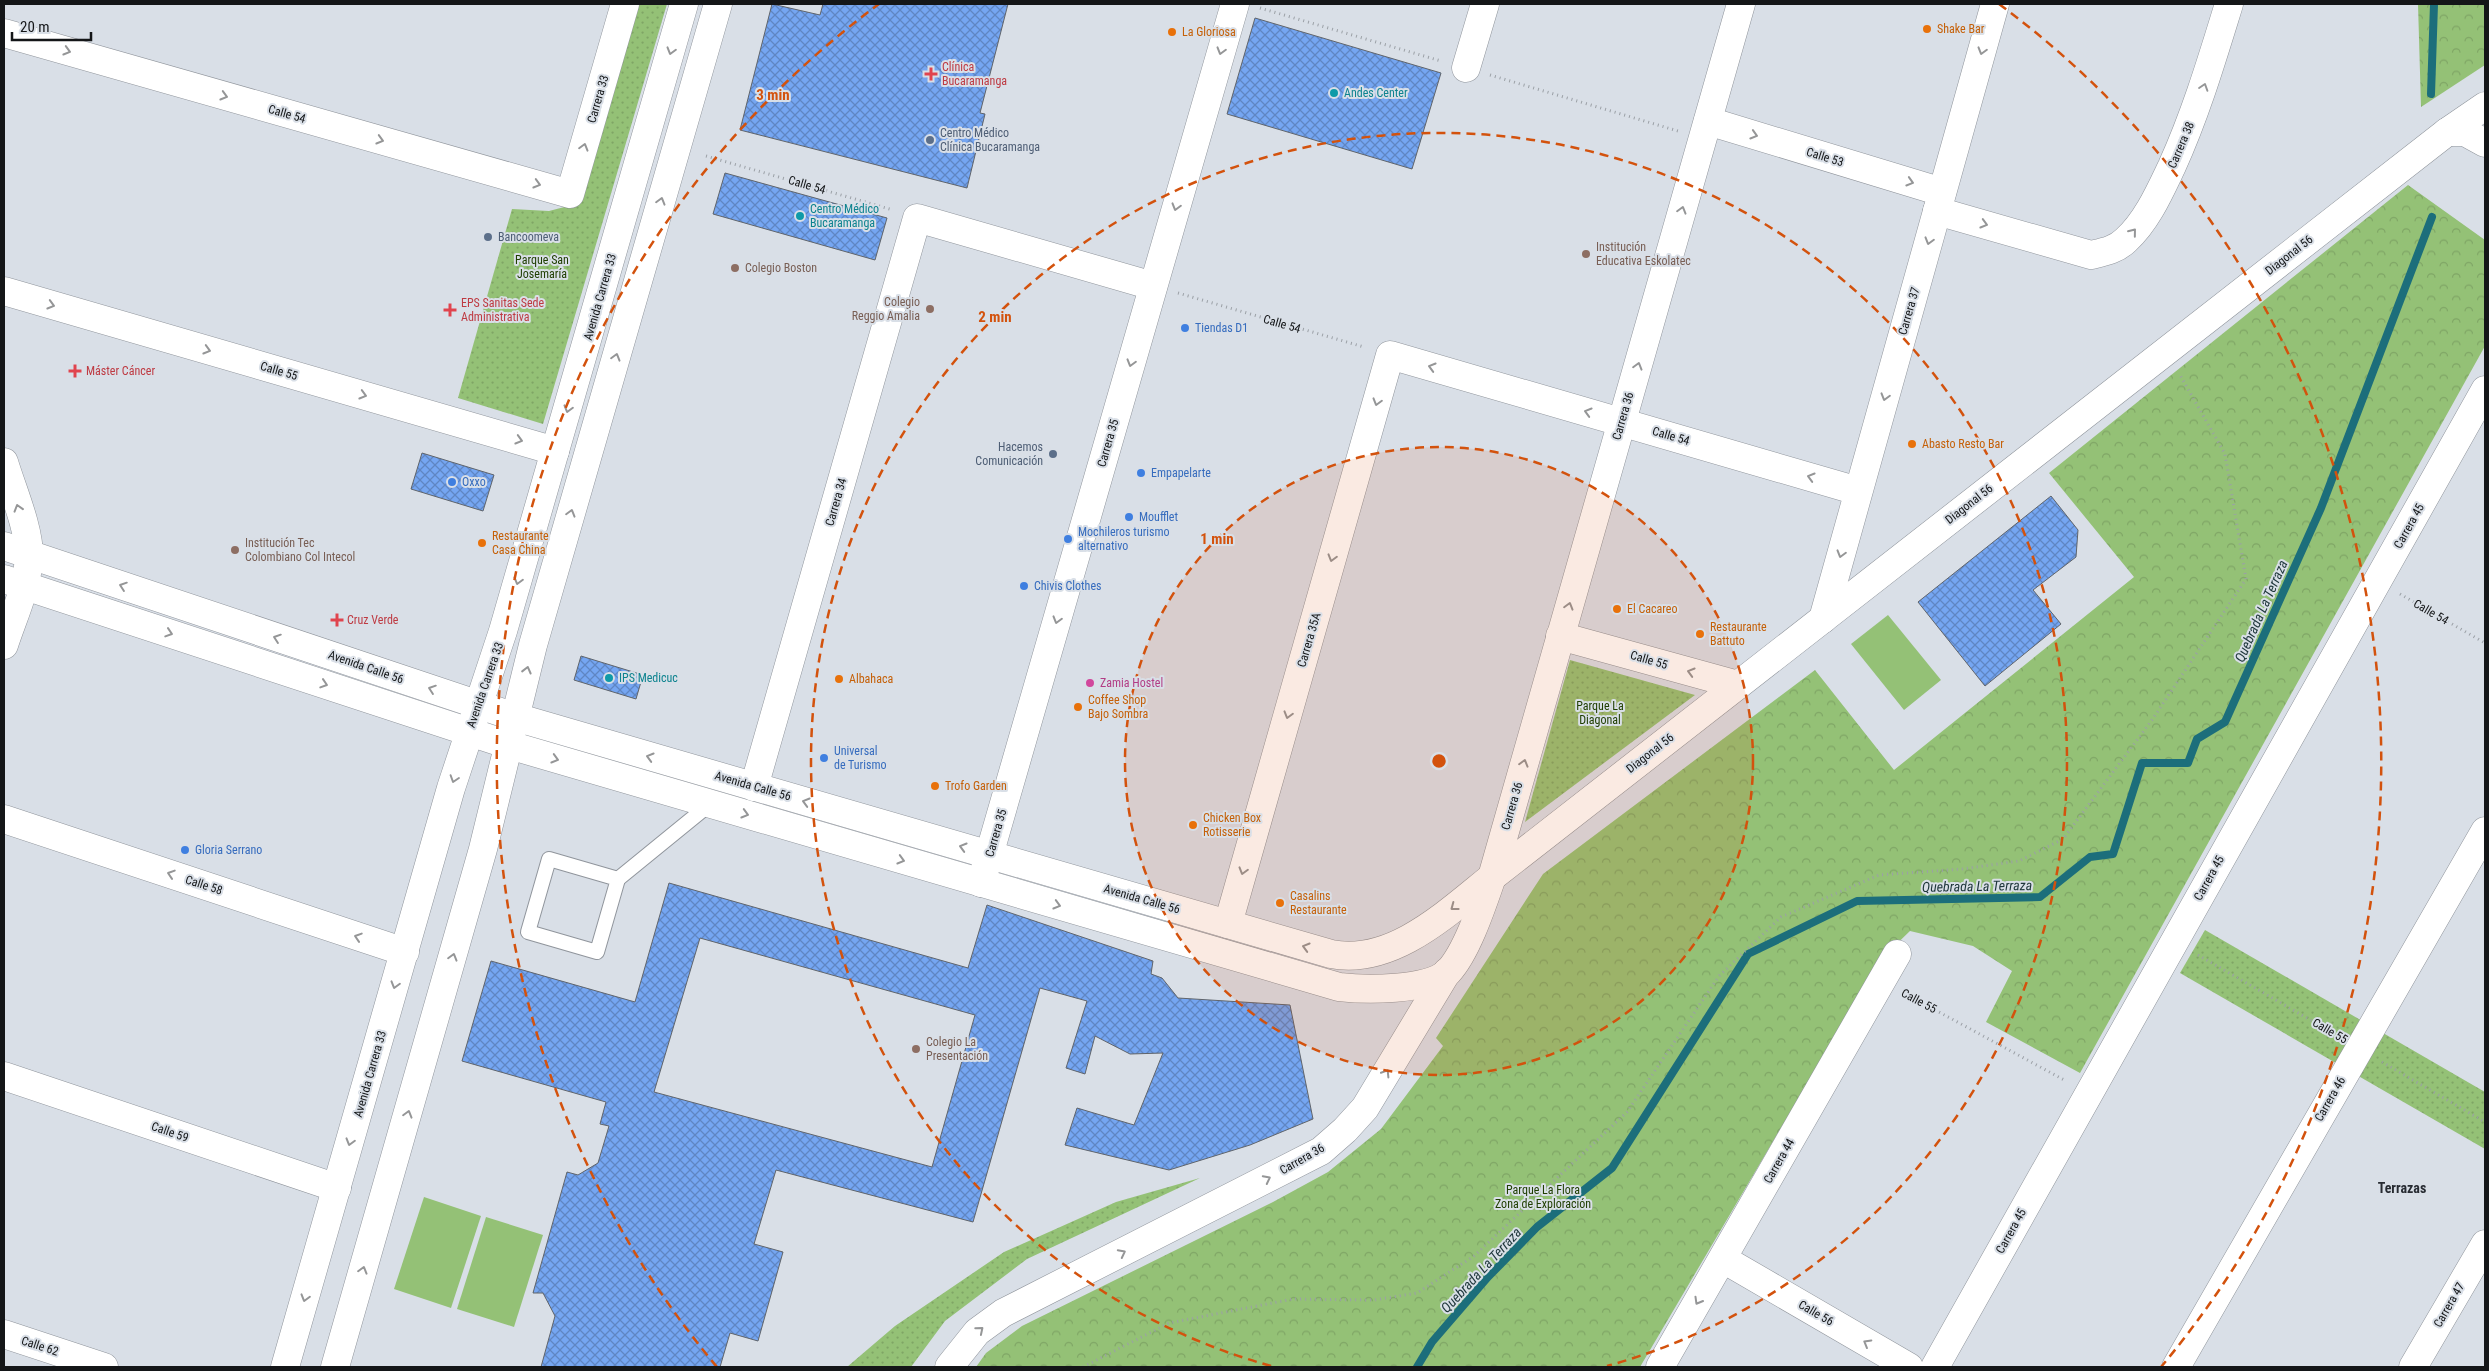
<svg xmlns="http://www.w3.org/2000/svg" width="2489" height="1371" viewBox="0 0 2489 1371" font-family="'Roboto Condensed',sans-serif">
<defs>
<pattern id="grass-dots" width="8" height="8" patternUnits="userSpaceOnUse" patternTransform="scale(1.25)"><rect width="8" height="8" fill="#94c176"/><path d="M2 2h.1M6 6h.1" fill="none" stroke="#7fa565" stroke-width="1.8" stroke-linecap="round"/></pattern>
<pattern id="forest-crowns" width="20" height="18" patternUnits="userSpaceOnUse" patternTransform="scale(1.25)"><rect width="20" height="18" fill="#94c176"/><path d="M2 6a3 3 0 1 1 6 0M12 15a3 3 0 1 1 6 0" fill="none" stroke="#7fa565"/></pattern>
<pattern id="building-cross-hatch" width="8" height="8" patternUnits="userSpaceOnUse" patternTransform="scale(1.25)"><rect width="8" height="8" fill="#75a6f2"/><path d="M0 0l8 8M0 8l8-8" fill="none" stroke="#5f86c3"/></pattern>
</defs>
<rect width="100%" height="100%" fill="#d9dfe7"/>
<!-- grass -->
<g fill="url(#grass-dots)">
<path d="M638,4h29l-124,420 -85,-26 54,-189 37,2 27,-7z"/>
<path d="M1570,660l125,35 -170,127z"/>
<path d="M2205,930l280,162v57l-305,-176z"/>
<path d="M1200,1178l-173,81 -82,62 -34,46h-64l48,-41 109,-74 112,-50z"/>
</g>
<!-- forest -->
<g fill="url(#forest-crowns)">
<path d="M2418,4h67v61l-64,42z"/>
<path d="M2408,185l77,55v106l-405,727 -94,-51 26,-51 -39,-25 -63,-15 -30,29 -240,407h-664l10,-14 36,-27 251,-124 55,-30 53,-43 62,-83 -7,-8 107,-164 272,-204 79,100 240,-193 -85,-104z"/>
</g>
<!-- pitch -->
<g fill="#94c176">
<path d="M1888,615l53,65 -37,30 -53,-66z"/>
<path d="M424,1197l57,19 -30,92 -57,-19z"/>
<path d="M486,1217l57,18 -29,92 -57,-18z"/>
</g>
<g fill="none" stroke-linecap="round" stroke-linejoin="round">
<!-- stream -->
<g stroke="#1c6e7b" stroke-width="8">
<path d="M2431,94l3,-90"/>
<path d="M1417,1367l15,-25 56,-65 49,-50 75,-59 136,-214 109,-53 183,-4 50,-40 23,-3 29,-91h46l9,-24 28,-17 96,-214 111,-291"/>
</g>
</g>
<!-- building -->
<g fill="url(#building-cross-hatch)" stroke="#5f646b" fill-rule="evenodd">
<path d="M772,4l48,11 3,-11h185l-28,109 5,1 -18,74 -227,-58z"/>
<path d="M1255,18l186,55 -29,96 -185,-55z"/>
<path d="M725,173l162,45 -12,42 -162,-46z"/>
<path d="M422,453l72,22 -11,36 -72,-22z"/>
<path d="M2051,496l27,34 -2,27 -43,33 28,34 -76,62 -67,-84z"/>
<path d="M581,656l62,19 -7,24 -62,-19z"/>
<path d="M669,883l299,85 19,-63 166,56 -2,13 11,4 16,20 112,7 23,114 -63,26 -81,25 -104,-25 12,-37 57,17 29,-72 -33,1 -35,-18 -10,38 -19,-6 21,-67 -47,-13 -67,234 -197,-52 -22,74 29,8 -25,89 -28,-8 -10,34h-179l14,-51 -12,-23h-10l34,-121 11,3 20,-12 11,-37 -9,-2 6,-22 -144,-41 29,-100 144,41zM700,938l275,77 -43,152 -278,-75z"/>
</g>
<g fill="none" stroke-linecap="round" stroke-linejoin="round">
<defs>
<g id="service">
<path d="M549,859l69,20 -21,73 -69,-20z"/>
<path d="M618,879l92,-75"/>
</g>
<g id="minor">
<path d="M4,33l566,161 55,-190"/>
<path d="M1466,68l19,-64"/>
<path d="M1708,121l234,71"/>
<path d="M1937,211l154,44c13,-3 25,-5 35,-15 21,-19 34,-49 46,-74 24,-53 40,-107 57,-162"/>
<path d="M4,291l551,160"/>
<path d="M1823,619l172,-615"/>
<path d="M1560,636l178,49"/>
<path d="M754,787l163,-569 236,68"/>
<path d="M4,819l401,133"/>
<path d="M1228,924l162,-569 468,136"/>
<path d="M4,1076l333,112"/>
<path d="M1723,1259l186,108"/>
<path d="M1660,1367l237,-413"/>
<path d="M2176,1367l309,-536"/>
<path d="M2413,1367l72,-123"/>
</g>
<g id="tertiary">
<path d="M2447,132h18l20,11"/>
<path d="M4,462c8,27 25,65 25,94 -1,30 -16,61 -25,89"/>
<path d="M1492,877l955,-745 38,-26"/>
<path d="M1492,877l249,-873"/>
<path d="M981,883l254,-879"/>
<path d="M4,1334l100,33"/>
<path d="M949,1367l28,-35 26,-19 318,-162 24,-21 20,-22 82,-136"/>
<path d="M1935,1367l550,-977"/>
</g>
<g id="secondary">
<path d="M4,546l511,171 816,237c61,12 116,-41 161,-77"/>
<path d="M4,579l505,166 830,242c26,3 89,4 109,-15 19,-20 35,-69 44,-95"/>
</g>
<g id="primary">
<path d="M285,1367l166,-579 52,-157 181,-627"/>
<path d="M335,1367l148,-518 50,-204 185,-641"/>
</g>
</defs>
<!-- service casing -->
<use href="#service" stroke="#90959c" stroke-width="16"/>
<!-- minor casing -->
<use href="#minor" stroke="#90959c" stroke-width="29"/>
<!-- tertiary casing -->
<use href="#tertiary" stroke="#90959c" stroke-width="29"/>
<!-- secondary casing -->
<use href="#secondary" stroke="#90959c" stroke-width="29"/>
<!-- primary casing -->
<use href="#primary" stroke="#90959c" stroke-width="29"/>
<!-- path -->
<g stroke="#9ba0a6" stroke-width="3" stroke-dasharray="1 4" stroke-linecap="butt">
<path d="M1260,8l181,53"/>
<path d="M1490,75l188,56"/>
<path d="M706,156l187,54"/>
<path d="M1178,293l186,54"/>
<path d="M2400,594l85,49"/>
<path d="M2198,955l140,81"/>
<path d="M1904,993l162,88"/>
<path d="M2382,1062l103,60"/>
<path d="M1083,1367l86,-44 124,-24 81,1 43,-7 57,-37 153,-144 92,-136 62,-59 98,-42 83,-6 57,-8 44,-22 89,-119 94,-141 -21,-125 -45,-79"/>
</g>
<!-- service -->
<use href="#service" stroke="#fff" stroke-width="14"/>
<!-- minor -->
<use href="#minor" stroke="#fff" stroke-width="28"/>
<!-- tertiary -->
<use href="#tertiary" stroke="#fff" stroke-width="28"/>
<!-- secondary -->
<use href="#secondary" stroke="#fff" stroke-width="28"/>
<!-- primary -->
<use href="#primary" stroke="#fff" stroke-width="28"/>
</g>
<!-- one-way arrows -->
<defs><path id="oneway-chevron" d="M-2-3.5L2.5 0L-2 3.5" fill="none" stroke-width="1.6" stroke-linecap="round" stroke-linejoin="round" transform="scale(1.25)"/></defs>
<g stroke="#959697">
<use href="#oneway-chevron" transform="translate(67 51) rotate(16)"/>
<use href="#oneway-chevron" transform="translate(671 51) rotate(106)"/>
<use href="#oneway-chevron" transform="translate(1221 51) rotate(106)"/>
<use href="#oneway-chevron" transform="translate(1982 51) rotate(106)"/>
<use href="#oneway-chevron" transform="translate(2204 87) rotate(-72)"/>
<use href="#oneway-chevron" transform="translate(224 96) rotate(16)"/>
<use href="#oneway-chevron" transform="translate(1754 135) rotate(17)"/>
<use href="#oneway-chevron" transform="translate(380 140) rotate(16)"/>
<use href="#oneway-chevron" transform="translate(584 147) rotate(-74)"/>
<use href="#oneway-chevron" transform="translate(1910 182) rotate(17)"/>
<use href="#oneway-chevron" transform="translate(537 184) rotate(16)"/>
<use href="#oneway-chevron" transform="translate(661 201) rotate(-74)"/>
<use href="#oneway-chevron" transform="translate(1176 207) rotate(106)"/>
<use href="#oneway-chevron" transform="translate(1682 210) rotate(-74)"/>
<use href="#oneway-chevron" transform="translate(1984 224) rotate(16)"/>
<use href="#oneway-chevron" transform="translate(2133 232) rotate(-51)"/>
<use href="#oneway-chevron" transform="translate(1929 241) rotate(106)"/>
<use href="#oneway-chevron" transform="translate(51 305) rotate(16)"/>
<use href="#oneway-chevron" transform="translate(207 350) rotate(16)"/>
<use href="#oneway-chevron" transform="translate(616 357) rotate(-74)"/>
<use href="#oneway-chevron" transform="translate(1131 363) rotate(106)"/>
<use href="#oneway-chevron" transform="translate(1638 366) rotate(-74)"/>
<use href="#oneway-chevron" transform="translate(1432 367) rotate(-164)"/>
<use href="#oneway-chevron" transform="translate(363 395) rotate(16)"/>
<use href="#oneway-chevron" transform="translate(1885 397) rotate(106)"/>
<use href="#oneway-chevron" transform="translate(1377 402) rotate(106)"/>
<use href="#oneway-chevron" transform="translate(568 409) rotate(106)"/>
<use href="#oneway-chevron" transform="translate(1588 412) rotate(-164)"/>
<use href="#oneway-chevron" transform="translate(519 440) rotate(16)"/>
<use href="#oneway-chevron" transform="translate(1811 477) rotate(-164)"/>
<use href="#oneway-chevron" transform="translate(18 508) rotate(-107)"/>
<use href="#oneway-chevron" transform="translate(571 513) rotate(-74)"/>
<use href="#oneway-chevron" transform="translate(1841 554) rotate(106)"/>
<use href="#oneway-chevron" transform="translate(1332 558) rotate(106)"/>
<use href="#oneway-chevron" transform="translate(518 581) rotate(106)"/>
<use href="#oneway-chevron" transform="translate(123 586) rotate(-161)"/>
<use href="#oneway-chevron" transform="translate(1569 606) rotate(-74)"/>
<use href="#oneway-chevron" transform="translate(1057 620) rotate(106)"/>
<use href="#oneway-chevron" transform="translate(169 633) rotate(18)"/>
<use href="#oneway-chevron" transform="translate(277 638) rotate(-161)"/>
<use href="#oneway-chevron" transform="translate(527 670) rotate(-76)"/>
<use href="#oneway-chevron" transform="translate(1691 672) rotate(-164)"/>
<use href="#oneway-chevron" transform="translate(324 684) rotate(18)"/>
<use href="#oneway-chevron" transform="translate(432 689) rotate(-161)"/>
<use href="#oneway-chevron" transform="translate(1288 715) rotate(106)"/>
<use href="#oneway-chevron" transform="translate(650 757) rotate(-164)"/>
<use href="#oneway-chevron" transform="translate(555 759) rotate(16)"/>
<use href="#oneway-chevron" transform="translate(1524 763) rotate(-74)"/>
<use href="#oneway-chevron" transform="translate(454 779) rotate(108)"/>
<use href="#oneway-chevron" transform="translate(806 802) rotate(-164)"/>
<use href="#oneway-chevron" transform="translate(745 814) rotate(16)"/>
<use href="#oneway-chevron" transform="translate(963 847) rotate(-164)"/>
<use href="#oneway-chevron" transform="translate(901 860) rotate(16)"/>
<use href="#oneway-chevron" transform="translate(1243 871) rotate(106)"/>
<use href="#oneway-chevron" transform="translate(171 874) rotate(-162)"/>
<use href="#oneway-chevron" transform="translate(1057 905) rotate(16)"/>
<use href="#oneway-chevron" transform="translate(1454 907) rotate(143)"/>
<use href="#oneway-chevron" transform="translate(358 937) rotate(-162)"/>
<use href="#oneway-chevron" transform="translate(1306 947) rotate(-164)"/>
<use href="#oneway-chevron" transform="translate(453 957) rotate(-74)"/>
<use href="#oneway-chevron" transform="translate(395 985) rotate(106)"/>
<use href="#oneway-chevron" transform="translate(1386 1073) rotate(-58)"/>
<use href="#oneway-chevron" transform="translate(408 1114) rotate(-74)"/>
<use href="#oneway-chevron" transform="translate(350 1142) rotate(106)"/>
<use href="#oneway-chevron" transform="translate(1267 1179) rotate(-27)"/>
<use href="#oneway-chevron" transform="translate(1122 1253) rotate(-27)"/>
<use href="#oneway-chevron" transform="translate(363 1270) rotate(-74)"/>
<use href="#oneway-chevron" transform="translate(305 1298) rotate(106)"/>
<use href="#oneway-chevron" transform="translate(1698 1301) rotate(120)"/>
<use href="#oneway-chevron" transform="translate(980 1330) rotate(-40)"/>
<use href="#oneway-chevron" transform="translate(1867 1343) rotate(-150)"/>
</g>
<!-- distance rings -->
<circle cx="1439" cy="761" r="314" fill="#d3520d" fill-opacity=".12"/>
<g fill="none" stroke="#d3520d" stroke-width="2.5" stroke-dasharray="9 6">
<circle cx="1439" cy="761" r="314"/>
<path d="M1271 1366A628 628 0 1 1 1607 1366"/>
<path d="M717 1367A942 942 0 0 1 879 4M1999 4A942 942 0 0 1 2161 1367"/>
</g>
<!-- markers -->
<g fill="#e8710a" stroke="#d9dfe7" stroke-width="2">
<circle cx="1927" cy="29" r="5"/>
<circle cx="1172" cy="32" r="5"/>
<circle cx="1912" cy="444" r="5"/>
<circle cx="482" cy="543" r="5"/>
<circle cx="1617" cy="609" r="5"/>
<circle cx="1700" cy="634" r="5"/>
<circle cx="839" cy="679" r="5"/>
<circle cx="1078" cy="707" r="5"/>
<circle cx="935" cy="786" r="5"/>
<circle cx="1193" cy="825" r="5"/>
<circle cx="1280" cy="903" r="5"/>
</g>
<g fill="#e0444e" stroke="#d9dfe7" stroke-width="2">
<path d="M928.5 66.5h5v5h5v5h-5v5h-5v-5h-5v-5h5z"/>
<path d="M447.5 302.5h5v5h5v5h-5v5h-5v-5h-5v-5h5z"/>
<path d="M72.5 363.5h5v5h5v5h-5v5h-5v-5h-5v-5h5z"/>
<path d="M334.5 612.5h5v5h5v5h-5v5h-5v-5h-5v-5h5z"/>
</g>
<g fill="#0f9aa8" stroke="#d9dfe7" stroke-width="2">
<circle cx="1334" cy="93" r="5"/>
<circle cx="800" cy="216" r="5"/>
<circle cx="609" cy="678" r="5"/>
</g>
<g fill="#5c6f8a" stroke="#d9dfe7" stroke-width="2">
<circle cx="930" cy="140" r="5"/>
<circle cx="488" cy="237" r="5"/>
<circle cx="1053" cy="454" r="5"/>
</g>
<g fill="#8d6e63" stroke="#d9dfe7" stroke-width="2">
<circle cx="1586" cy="254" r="5"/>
<circle cx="735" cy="268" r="5"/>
<circle cx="930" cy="309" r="5"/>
<circle cx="235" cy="550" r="5"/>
<circle cx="916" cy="1049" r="5"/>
</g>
<g fill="#3f7fe0" stroke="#d9dfe7" stroke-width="2">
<circle cx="1185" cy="328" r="5"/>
<circle cx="1141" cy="473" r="5"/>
<circle cx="452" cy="482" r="5"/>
<circle cx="1129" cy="517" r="5"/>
<circle cx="1068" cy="539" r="5"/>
<circle cx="1024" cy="586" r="5"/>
<circle cx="824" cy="758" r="5"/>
<circle cx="185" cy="850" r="5"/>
</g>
<circle fill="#d1479c" stroke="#d9dfe7" stroke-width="2" cx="1090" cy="683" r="5"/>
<g text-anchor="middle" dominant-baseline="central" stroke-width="4" stroke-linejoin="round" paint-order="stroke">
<!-- food labels -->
<g font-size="12" fill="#c56008" stroke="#d9dfe7" text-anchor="start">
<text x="1937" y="29">Shake Bar</text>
<text x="1182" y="32">La Gloriosa</text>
<text x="1922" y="444">Abasto Resto Bar</text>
<text x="492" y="536">Restaurante<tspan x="492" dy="14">Casa China</tspan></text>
<text x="1627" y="609">El Cacareo</text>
<text x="1710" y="627">Restaurante<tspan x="1710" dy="14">Battuto</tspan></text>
<text x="849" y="679">Albahaca</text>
<text x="1088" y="700">Coffee Shop<tspan x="1088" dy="14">Bajo Sombra</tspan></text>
<text x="945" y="786">Trofo Garden</text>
<text x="1203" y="818">Chicken Box<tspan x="1203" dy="14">Rotisserie</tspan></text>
<text x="1290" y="896">Casalins<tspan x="1290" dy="14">Restaurante</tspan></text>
</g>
<!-- health labels -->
<g font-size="12" fill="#be3a42" stroke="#d9dfe7" text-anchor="start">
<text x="942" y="67">Clínica<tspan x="942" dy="14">Bucaramanga</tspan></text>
<text x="461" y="303">EPS Sanitas Sede<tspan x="461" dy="14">Administrativa</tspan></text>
<text x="86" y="371">Máster Cáncer</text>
<text x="347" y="620">Cruz Verde</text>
</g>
<!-- culture labels -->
<g font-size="12" fill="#0d838f" stroke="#d9dfe7" text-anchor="start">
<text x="1344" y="93">Andes Center</text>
<text x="810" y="209">Centro Médico<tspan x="810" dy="14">Bucaramanga</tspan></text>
<text x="619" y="678">IPS Medicuc</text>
</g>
<!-- street labels -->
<g font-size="12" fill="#141618" stroke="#d9dfe7">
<text transform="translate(598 99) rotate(-74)">Carrera 33</text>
<text transform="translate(287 114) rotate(16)">Calle 54</text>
<text transform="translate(2181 145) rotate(-67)">Carrera 38</text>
<text transform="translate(1825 157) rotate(17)">Calle 53</text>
<text transform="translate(807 185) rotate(16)">Calle 54</text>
<text transform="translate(2289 255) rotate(-38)">Diagonal 56</text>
<text transform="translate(600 297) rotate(-74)">Avenida Carrera 33</text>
<text transform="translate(1909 311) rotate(-74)">Carrera 37</text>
<text transform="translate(1282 324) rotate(16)">Calle 54</text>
<text transform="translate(279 371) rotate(16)">Calle 55</text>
<text transform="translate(1623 416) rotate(-74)">Carrera 36</text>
<text transform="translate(1671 436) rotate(16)">Calle 54</text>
<text transform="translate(1108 443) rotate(-74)">Carrera 35</text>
<text transform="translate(836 502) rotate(-74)">Carrera 34</text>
<text transform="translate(1969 504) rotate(-38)">Diagonal 56</text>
<text transform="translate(2409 526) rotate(-61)">Carrera 45</text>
<text transform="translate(2431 612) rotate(30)">Calle 54</text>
<text transform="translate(1309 640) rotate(-74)">Carrera 35A</text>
<text transform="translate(1649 660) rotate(16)">Calle 55</text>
<text transform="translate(366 667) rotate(19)">Avenida Calle 56</text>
<text transform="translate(485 685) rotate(-71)">Avenida Carrera 33</text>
<text transform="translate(1650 753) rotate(-38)">Diagonal 56</text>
<text transform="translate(753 786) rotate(16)">Avenida Calle 56</text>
<text transform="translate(1512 806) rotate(-74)">Carrera 36</text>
<text transform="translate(996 833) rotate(-74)">Carrera 35</text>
<text transform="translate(2209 878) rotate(-61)">Carrera 45</text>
<text transform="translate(204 885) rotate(18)">Calle 58</text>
<text transform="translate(1142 899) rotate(16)">Avenida Calle 56</text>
<text transform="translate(1919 1001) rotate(28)">Calle 55</text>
<text transform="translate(2330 1031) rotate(30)">Calle 55</text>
<text transform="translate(370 1074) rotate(-74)">Avenida Carrera 33</text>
<text transform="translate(2330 1099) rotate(-60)">Carrera 46</text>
<text transform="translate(170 1132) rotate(19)">Calle 59</text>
<text transform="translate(1302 1159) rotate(-30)">Carrera 36</text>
<text transform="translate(1779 1161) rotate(-60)">Carrera 44</text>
<text transform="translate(2011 1231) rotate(-61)">Carrera 45</text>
<text transform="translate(2449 1305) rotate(-60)">Carrera 47</text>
<text transform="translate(1816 1313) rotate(30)">Calle 56</text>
<text transform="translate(40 1346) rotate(18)">Calle 62</text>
</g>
<!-- service labels -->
<g font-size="12" fill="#4e5e75" stroke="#d9dfe7" text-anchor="start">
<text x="940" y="133">Centro Médico<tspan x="940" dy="14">Clínica Bucaramanga</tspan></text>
<text x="498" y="237">Bancoomeva</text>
<text x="1043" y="447" text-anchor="end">Hacemos<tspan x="1043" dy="14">Comunicación</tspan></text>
</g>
<!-- education labels -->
<g font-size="12" fill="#785e54" stroke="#d9dfe7" text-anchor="start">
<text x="1596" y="247">Institución<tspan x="1596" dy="14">Educativa Eskolatec</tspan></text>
<text x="745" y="268">Colegio Boston</text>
<text x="920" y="302" text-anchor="end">Colegio<tspan x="920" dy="14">Reggio Amalia</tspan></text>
<text x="245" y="543">Institución Tec<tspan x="245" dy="14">Colombiano Col Intecol</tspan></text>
<text x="926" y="1042">Colegio La<tspan x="926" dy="14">Presentación</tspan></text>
</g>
<!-- park labels -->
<g font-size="12" fill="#203f02" stroke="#d9dfe7">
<text x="542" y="260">Parque San<tspan x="542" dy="14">Josemaría</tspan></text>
<text x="1600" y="706">Parque La<tspan x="1600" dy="14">Diagonal</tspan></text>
<text x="1543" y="1190">Parque La Flora<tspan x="1543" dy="14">Zona de Exploración</tspan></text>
</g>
<!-- shop labels -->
<g font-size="12" fill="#366cbe" stroke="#d9dfe7" text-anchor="start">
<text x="1195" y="328">Tiendas D1</text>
<text x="1151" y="473">Empapelarte</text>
<text x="462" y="482">Oxxo</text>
<text x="1139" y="517">Moufflet</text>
<text x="1078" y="532">Mochileros turismo<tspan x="1078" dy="14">alternativo</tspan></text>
<text x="1034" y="586">Chivis Clothes</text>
<text x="834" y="751">Universal<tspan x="834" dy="14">de Turismo</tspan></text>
<text x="195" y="850">Gloria Serrano</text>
</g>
<!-- hotel labels -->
<g font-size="12" fill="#b23c85" stroke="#d9dfe7" text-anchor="start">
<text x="1100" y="683">Zamia Hostel</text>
</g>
<!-- water labels -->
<g font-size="14" font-style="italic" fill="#1d3539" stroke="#d9dfe7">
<text transform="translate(2261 611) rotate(-66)">Quebrada La Terraza</text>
<text transform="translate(1977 886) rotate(-1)">Quebrada La Terraza</text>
<text transform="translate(1481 1270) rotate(-47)">Quebrada La Terraza</text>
</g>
<!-- neighbourhood labels -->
<g font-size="14" font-weight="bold" fill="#272b32" stroke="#d9dfe7">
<text x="2402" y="1188">Terrazas</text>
</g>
</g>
<circle cx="1439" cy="761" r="8" fill="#d3520d" stroke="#d9dfe7" stroke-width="2.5"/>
<g font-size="15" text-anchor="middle" font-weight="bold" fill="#d3520d" stroke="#d9dfe7" stroke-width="4" stroke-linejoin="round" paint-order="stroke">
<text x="773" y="100">3 min</text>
<text x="995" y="322">2 min</text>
<text x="1217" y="544">1 min</text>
</g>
<!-- border -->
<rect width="2489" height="1371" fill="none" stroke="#141618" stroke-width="10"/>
<!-- scale -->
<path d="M12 32v8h79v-8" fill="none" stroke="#141618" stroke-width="2.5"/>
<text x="20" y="32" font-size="15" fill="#141618" stroke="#d9dfe7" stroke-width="4" paint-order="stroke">20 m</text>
</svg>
